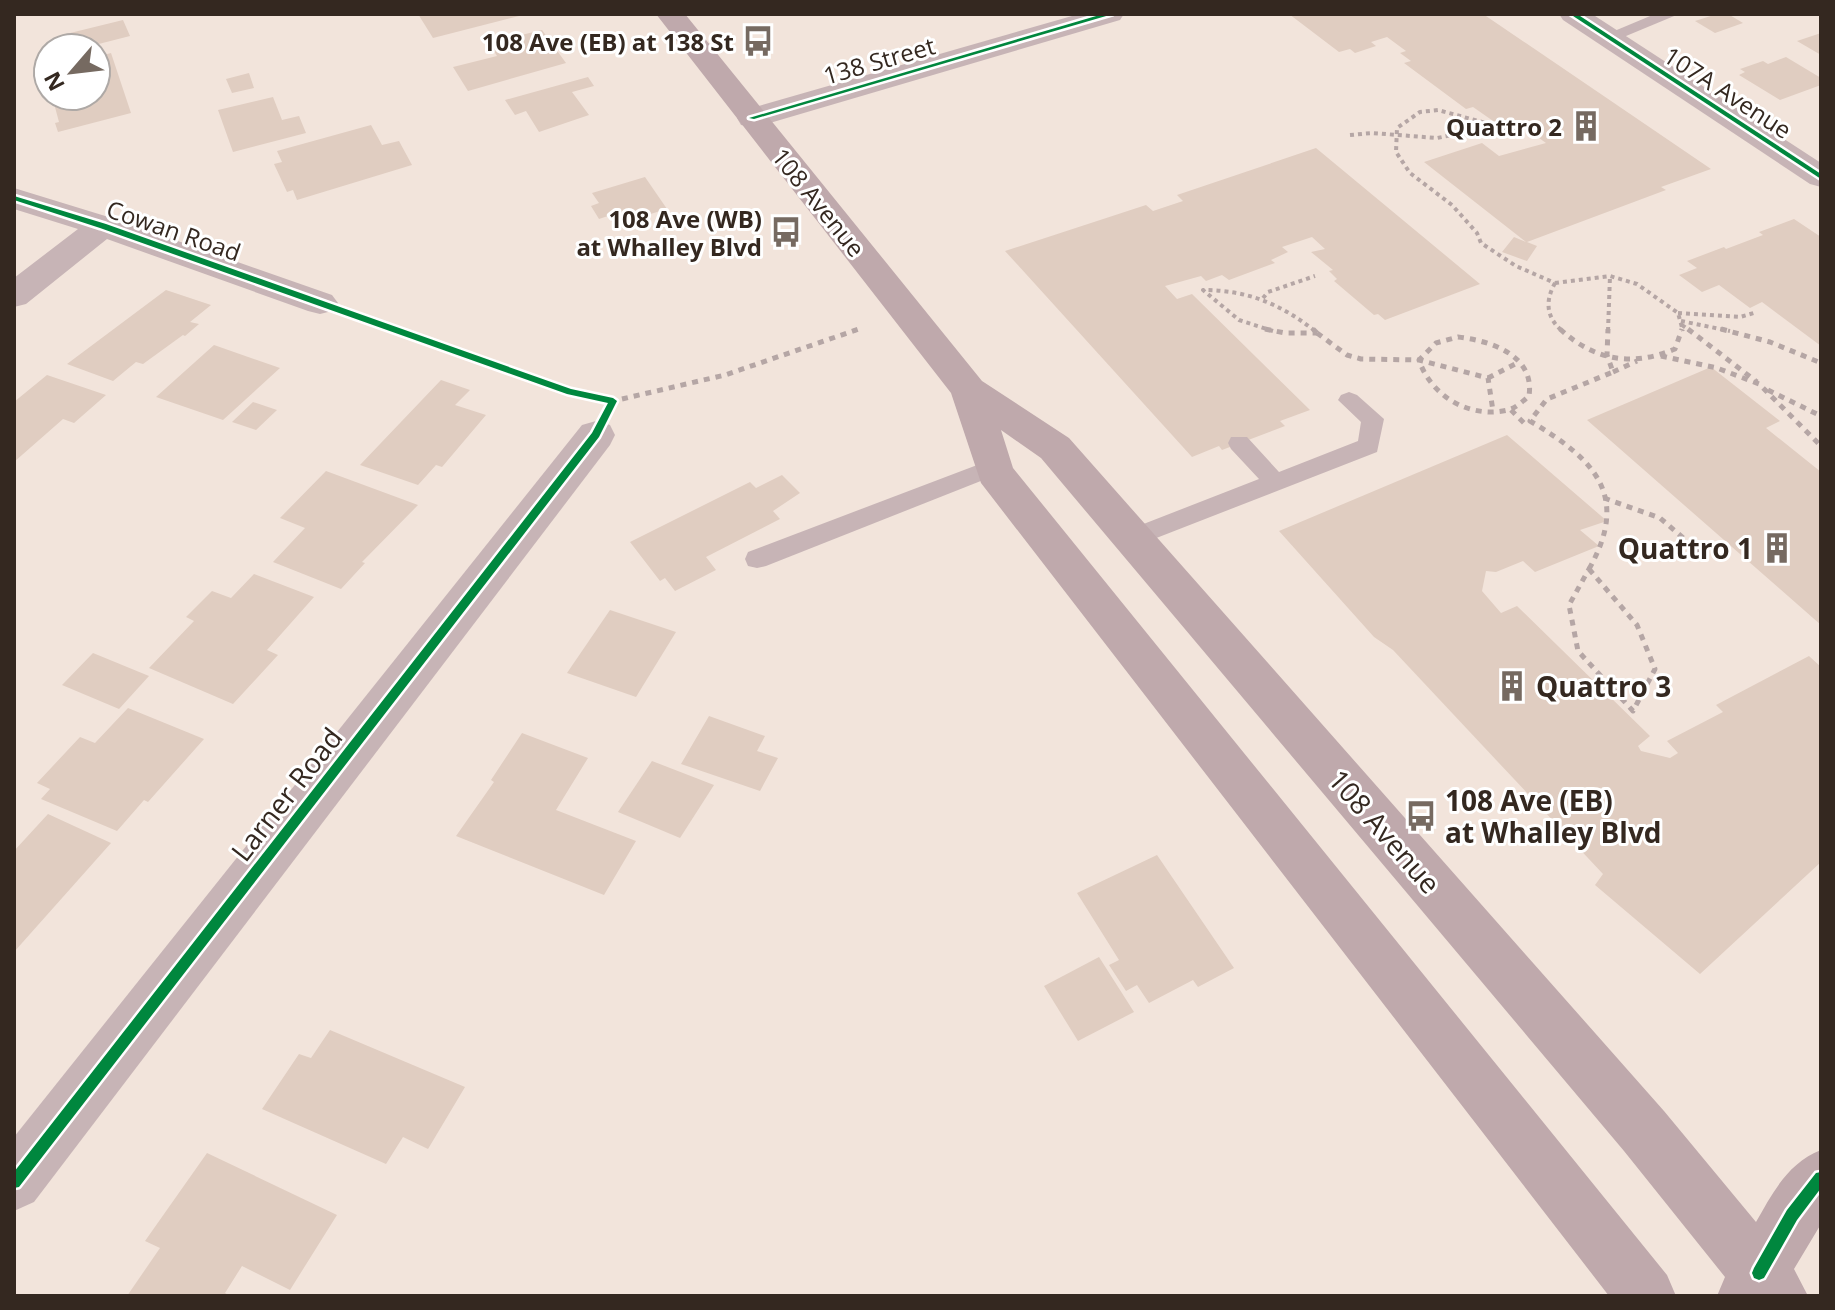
<svg xmlns="http://www.w3.org/2000/svg" width="1835" height="1310" viewBox="0 0 1835 1310" font-family="'Open Sans',sans-serif">
<rect width="100%" height="100%" fill="#f2e4db"/>
<!-- building -->
<g fill="#e0cdc1">
<path d="M418,14h105v1l-90,23z"/>
<path d="M1289,14h194l228,155 -50,18 5,3 -139,52 10,4 -10,15 -25,-9 12,-15 12,5 -102,-80 58,-19 17,13 47,-13 -25,-18 -10,3 -9,-7 -6,2 -23,-16 -7,2 -62,-46 7,-2 -11,-8 6,-2 -19,-14 -16,5 5,4 -21,7 -5,-4 -11,3z"/>
<path d="M1717,14h11l15,9 -28,10 -20,-12z"/>
<path d="M123,20l7,16 -47,12h-12l-5,-14z"/>
<path d="M542,30l24,33 -98,28 -15,-24 44,-11 -8,-13z"/>
<path d="M1821,33v22l-24,-14z"/>
<path d="M111,53l20,60 -73,19 -3,-9 4,-1 -7,-26h44v-39z"/>
<path d="M1786,57l35,21v7l-41,15 -41,-25 6,-3 -5,-3 23,-8 5,3z"/>
<path d="M249,73l5,15 -22,5 -6,-14z"/>
<path d="M588,77l6,9 -22,6 17,23 -50,17 -13,-21 -11,4 -10,-15z"/>
<path d="M273,97l9,23 17,-4 7,17 -73,19 -15,-42z"/>
<path d="M371,125l11,20 17,-4 13,24 -115,35 -4,-10 -6,2 -13,-28 8,-2 -5,-11z"/>
<path d="M1316,148l164,136 -95,36 -7,-6 -4,1 -40,-34 3,-2 -8,-8 4,-1 -22,-18 14,-3 -13,-12 -30,10 6,5 -17,8 4,3 -46,17 -7,-5 -16,6 -5,-5 -36,10 12,13 15,-5 118,116 -30,11 5,5 -63,24 -3,-4 -27,11 -187,-206 141,-46 7,6 30,-10 -6,-6z"/>
<path d="M645,177l22,32 -53,16 -6,-9 -9,3 -8,-13 8,-3 -7,-10z"/>
<path d="M1794,219l27,18v109l-59,-44 -12,6 -31,-23 -17,7 -23,-17 18,-7 -10,-7 37,-14 2,2 37,-14 -4,-3z"/>
<path d="M166,290l45,15 -21,17 9,2 -14,12 -2,-1 -40,29 -7,-2 -23,19 -46,-17z"/>
<path d="M214,345l66,23 -57,52 -67,-23z"/>
<path d="M1711,367l69,54 -14,7 55,44v153l-234,-205z"/>
<path d="M47,375l59,20 -32,28 -11,-4 -49,43v-60z"/>
<path d="M441,380l29,10 -15,15 31,10 -44,52 -6,-2 -18,20 -58,-20z"/>
<path d="M253,402l24,8 -21,20 -24,-8z"/>
<path d="M1507,435l100,86 -27,9 19,16 -64,26 -12,-11 -27,11 -10,-1 -4,20 19,22 16,-7 133,130 -12,10 3,5 29,7 8,-5 -11,-12 56,-29 -7,-7 93,-49 12,11v195l-121,112 -105,-89 8,-11 -210,-224 -19,-13 -95,-106z"/>
<path d="M326,471l92,34 -56,57 3,1 -24,26 -68,-27 32,-34 -25,-10z"/>
<path d="M782,475l18,18 -27,18 7,8 -74,38 10,13 -41,21 -10,-13 -5,3 -30,-39 120,-60 6,6z"/>
<path d="M254,574l60,23 -47,53 11,5 -45,49 -84,-36 45,-47 -8,-4 26,-26 19,7z"/>
<path d="M610,610l66,22 -40,65 -69,-24z"/>
<path d="M93,653l56,23 -30,33 -57,-24z"/>
<path d="M128,708l76,31 -56,63 -4,-2 -27,31 -76,-32 9,-10 -13,-6 43,-46 15,6z"/>
<path d="M709,716l56,20 -8,15 21,7 -18,33 -79,-27z"/>
<path d="M522,733l66,25 -32,52 80,31 -32,54 -148,-59 38,-54 -3,-2z"/>
<path d="M652,761l62,24 -34,53 -62,-26z"/>
<path d="M48,814l63,29 -97,109v-101z"/>
<path d="M1157,855l77,113 -36,19 -5,-7 -44,23 -12,-18 -11,6 -17,-26 10,-5 -42,-67z"/>
<path d="M1099,957l35,55 -56,29 -34,-55z"/>
<path d="M330,1030l135,57 -37,62 -25,-12 -17,27 -124,-55 37,-55 12,4z"/>
<path d="M207,1153l130,62 -47,75 -48,-24 -17,27 5,3h-103l33,-48 -15,-7z"/>
</g>
<g fill="none" stroke-linecap="round" stroke-linejoin="round">
<!-- path-far1 -->
<g stroke="#b5a6a5" stroke-width="4" stroke-dasharray="4 4" stroke-linecap="butt">
<path d="M1515,131l-77,-21 -18,2 -23,16 -1,24 14,21 42,32 25,28 4,10 35,23 39,17"/>
<path d="M1350,135l22,-2 65,5 61,-12"/>
<path d="M1555,283c-10,18 -9,34 7,48"/>
<path d="M1555,283l55,-7 27,8 41,29 5,18"/>
<path d="M1263,298l5,-6 47,-16"/>
<path d="M1678,313l62,4 17,-5"/>
<path d="M1681,321l49,10"/>
<path d="M1682,325l8,6"/>
<path d="M853,331l7,-2"/>
<path d="M1273,331l-34,-11 -36,-30c44,0 78,14 112,41"/>
<path d="M1608,331l2,-55"/>
</g>
<!-- path -->
<g stroke="#b5a6a5" stroke-width="5" stroke-dasharray="6 6" stroke-linecap="butt">
<path d="M1265,329l20,4h32"/>
<path d="M1313,329l4,4"/>
<path d="M1560,329c35,32 72,38 115,20l7,-20"/>
<path d="M1688,329l69,53"/>
<path d="M1721,329l49,13 51,21"/>
<path d="M1317,333l30,22 14,4 58,1 69,18 5,33"/>
<path d="M1458,337c33,4 77,18 71,59 -6,5 -13,12 -21,14 -39,9 -77,-14 -89,-50l17,-17z"/>
<path d="M1661,356l56,12 42,16 62,62"/>
<path d="M1613,372l24,-11"/>
<path d="M1488,378l31,-16"/>
<path d="M1768,390l53,26"/>
<path d="M622,399l103,-24 134,-46"/>
<path d="M1511,410l13,13 6,-2"/>
<path d="M1604,498l56,20 43,37"/>
<path d="M1589,569l48,56 18,44 -22,42 -55,-60 -9,-46z"/>
<path d="M1589,569c42,-74 5,-110 -59,-148l17,-22 66,-27 -6,-17 1,-26"/>
</g>
<!-- service -->
<g fill="#c7b4b6" fill-rule="evenodd">
<path d="M1655,14h24l-65,27h-12l-2,-4z"/>
<path d="M1349,392l8,3 27,24 -7,33 -236,92 -9,3 -9,-3 -3,-6 3,-6 136,-53 -28,-30 -3,-6 3,-6h16l32,35 79,-31 3,-19 -23,-22 3,-5z"/>
<path d="M993,459l8,2 4,6 -4,6 -235,93 -9,2 -9,-2 -3,-7 3,-7z"/>
</g>
<!-- minor -->
<g fill="#c7b4b6" fill-rule="evenodd">
<path d="M1559,14h33l229,149v24l-11,-3 -247,-164z"/>
<path d="M14,188l101,31 217,76 6,8 -6,8 -12,3 -12,-3 -201,-72 -81,65 -12,3v-29l64,-49 -64,-20z"/>
<path d="M596,421l14,4 5,10 -5,10 -576,757 -20,9v-74l568,-712z"/>
</g>
<!-- tertiary -->
<path fill="#c7b4b6" fill-rule="evenodd" d="M1079,14h45l-4,6 -357,105 -11,2 -11,-2 -4,-7 4,-7z"/>
<!-- secondary -->
<path fill="#bfa9ac" fill-rule="evenodd" d="M656,14h29l297,367 87,57 595,673 92,111c17,-30 32,-59 65,-72v74l-27,45 14,27h-91l8,-19 -101,-126 -583,-693 -40,-28 12,38 654,807 9,21h-67l-628,-813 -30,-90z"/>
<defs>
<g id="cycleway">
<path d="M1103,14h10l-359,105 -5,-1z"/>
<path d="M1570,14h7l244,160v5z"/>
<path d="M14,196l92,28 465,165 42,9 4,3 -18,36 -580,750 -5,1v-16l578,-739 16,-30 -41,-9 -467,-166 -86,-28z"/>
<path d="M1821,1172v16l-24,32 -33,58 -5,2 -5,-2 -2,-5 2,-5 33,-58 29,-37z"/>
</g>
</defs>
<!-- cycleway casing -->
<use href="#cycleway" stroke="#fff" stroke-width="5"/>
<!-- cycleway -->
<use href="#cycleway" fill="#00873e" fill-rule="evenodd"/>
</g>
<!-- icons -->
<defs>
<symbol id="bus-bare" viewBox="-9 -9 18 18"><path d="M-5-6H5V4H4V6H2V4H-2V6H-4V4H-5ZM-3.5-4V0h7V-4ZM-3.5 1.2v1.5H-2V1.2ZM2 1.2v1.5H3.5V1.2Z" fill="#766a61" stroke="#fff" stroke-width="2.5" paint-order="stroke"/></symbol>
<symbol id="building-bare" viewBox="-9 -9 18 18"><path d="M-4-6H4V6H1V3H-1V6H-4ZM-2.5-4.3h1.7v1.8h-1.7ZM.8-4.3h1.7v1.8H.8ZM-2.5-1h1.7V.8h-1.7ZM.8-1h1.7V.8H.8Z" fill="#766a61" stroke="#fff" stroke-width="2.5" paint-order="stroke"/></symbol>
</defs>
<g fill-rule="evenodd">
<use href="#bus-bare" x="736" y="19" width="44" height="44"/>
<use href="#building-bare" x="1564" y="104" width="44" height="44"/>
<use href="#bus-bare" x="764" y="210" width="44" height="44"/>
<use href="#building-bare" x="1755" y="526" width="44" height="44"/>
<use href="#building-bare" x="1490" y="664" width="44" height="44"/>
<use href="#bus-bare" x="1399" y="794" width="44" height="44"/>
</g>
<g text-anchor="middle" dominant-baseline="central" stroke-width="6" stroke-linejoin="round" paint-order="stroke">
<!-- far-poi labels -->
<g font-size="24" font-weight="bold" fill="#342820" stroke="#fff" text-anchor="end">
<text x="734" y="41">108 Ave (EB) at 138 St</text>
<text x="1562" y="126">Quattro 2</text>
<text x="762" y="218">108 Ave (WB)<tspan x="762" dy="28">at Whalley Blvd</tspan></text>
</g>
<!-- far-street labels -->
<g font-size="24" fill="#342820" stroke="#fff">
<text transform="translate(879 60) rotate(-16)">138 Street</text>
<text transform="translate(1728 92) rotate(33)">107A Avenue</text>
<text transform="translate(819 202) rotate(51)">108 Avenue</text>
<text transform="translate(174 230) rotate(19)">Cowan Road</text>
</g>
<!-- poi labels -->
<g font-size="28" font-weight="bold" fill="#342820" stroke="#fff" text-anchor="start">
<text x="1753" y="548" text-anchor="end">Quattro 1</text>
<text x="1536" y="686">Quattro 3</text>
<text x="1445" y="800">108 Ave (EB)<tspan x="1445" dy="32">at Whalley Blvd</tspan></text>
</g>
<!-- street labels -->
<g font-size="28" fill="#342820" stroke="#fff">
<text transform="translate(286 794) rotate(-52)">Larner Road</text>
<text transform="translate(1385 831) rotate(49)">108 Avenue</text>
</g>
</g>
<!-- border -->
<rect width="1835" height="1310" fill="none" stroke="#342820" stroke-width="32"/>
<!-- north arrow -->
<g transform="translate(72 72) rotate(242)"><circle r="38" fill="#ffffff" stroke="#aea9a6" stroke-width="2"/>
<path d="M0-6L14 30L0 20L-14 30Z" fill="#766a61"/>
<text y="-12" font-size="22" font-weight="bold" text-anchor="middle" fill="#342820">N</text>
</g>
</svg>
